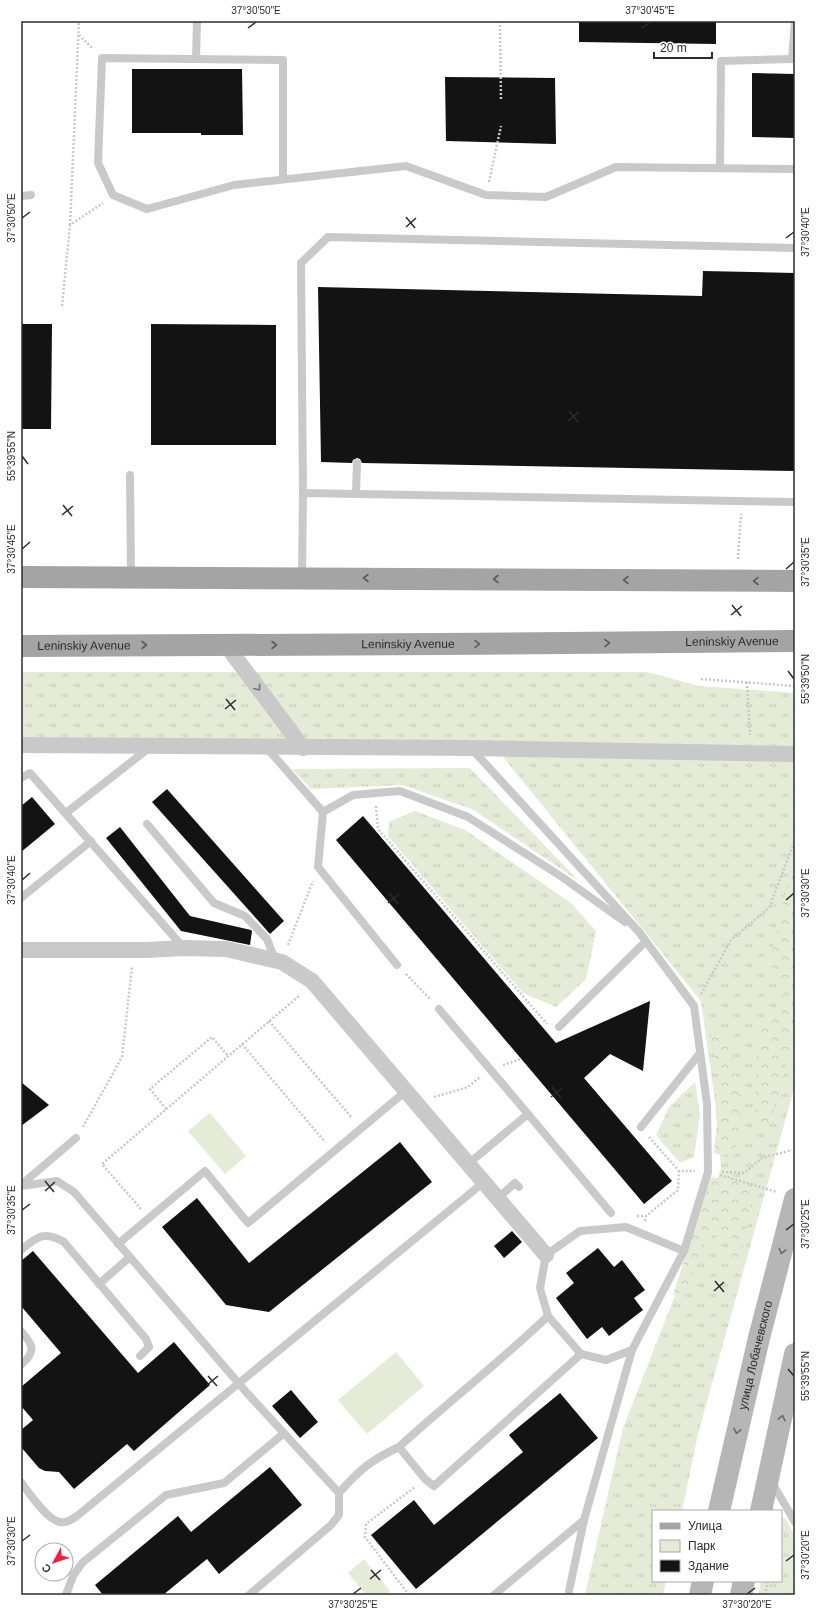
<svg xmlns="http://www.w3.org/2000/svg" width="816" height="1616" viewBox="0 0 816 1616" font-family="Helvetica,sans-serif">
<defs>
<pattern id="grass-tufts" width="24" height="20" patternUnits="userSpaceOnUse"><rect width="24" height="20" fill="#e4ebd7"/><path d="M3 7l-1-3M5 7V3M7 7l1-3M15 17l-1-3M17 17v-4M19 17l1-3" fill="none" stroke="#c4cab9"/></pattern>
<pattern id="forest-crowns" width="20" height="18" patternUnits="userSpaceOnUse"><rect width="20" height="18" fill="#e4ebd7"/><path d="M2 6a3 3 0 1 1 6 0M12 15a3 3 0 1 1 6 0" fill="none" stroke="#c4cab9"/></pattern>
</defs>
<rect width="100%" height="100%" fill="#fff"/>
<!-- grass -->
<g fill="url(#grass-tufts)">
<path d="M21,672h626l52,14 96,7v392l-97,349 -16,77h-29v70h13l-3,14h-78l38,-167 81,-206 17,-54 -6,-66 -14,-101 -197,-243 -6,-15 -477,-6z"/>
<path d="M470,768l109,113 -107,-72 -70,-24 -91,4 -19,-20z"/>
<path d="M415,811l50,19 106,73 25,28 -10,48 -30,28 -33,-14 -135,-157 1,-14z"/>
<path d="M695,1082l5,32 -6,43 -14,6 -24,-28 13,-28z"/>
<path d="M781,1517l5,2 9,18v58h-37l3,-14h20z"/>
</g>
<!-- forest -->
<g fill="url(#forest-crowns)">
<path d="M789,876h6v152l-24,94 -17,5 4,-93 25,-23 3,-28 -17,-18z"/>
<path d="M720,1032l12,19 6,46 3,38 -8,23 -19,-5 5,-50 -8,-70z"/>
<path d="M711,1177l36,7 4,25 -13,62 -12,2 8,-34 -13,-5 -19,11 -15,47 -14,3z"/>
</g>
<!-- park -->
<g fill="#e4ebd7">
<path d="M210,1113l36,43 -21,18 -37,-43z"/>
<path d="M396,1352l28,34 -57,48 -29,-34z"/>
<path d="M364,1559l26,32 -5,4h-19l-18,-22z"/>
</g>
<!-- building -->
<g fill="#131313">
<path d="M579,21h137v23l-137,-2z"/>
<path d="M132,69h110l1,66h-42v-2h-69z"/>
<path d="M752,73l43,1v64l-43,-1z"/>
<path d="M445,77l110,1 1,66 -110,-3z"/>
<path d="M703,271l92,2v198l-433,-8 -2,-4 -3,-1 -4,2 -1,3 -31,-1 -3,-175 384,9z"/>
<path d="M21,324h31l-1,105h-30z"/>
<path d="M151,324l125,1v120h-125z"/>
<path d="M167,789l117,132 -14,13 -118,-132z"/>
<path d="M32,797l23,27 -34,28v-46z"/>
<path d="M363,816l193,227 94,-42 -7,70 -33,-17 -26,24 88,103 -28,23 -308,-364z"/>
<path d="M120,827l70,89 61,14 1,1 -2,14 -69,-14 -75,-93z"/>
<path d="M21,1082l28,23 -28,21z"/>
<path d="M400,1142l32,40 -163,130 -43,-7 -64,-78 35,-29 52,65z"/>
<path d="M512,1231l10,11 -18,16 -10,-12z"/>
<path d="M598,1248l16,19 8,-7 23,30 -11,8 9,12 -34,26 -7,-9 -15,12 -31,-41 18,-15 -8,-10z"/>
<path d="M33,1251l105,122 36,-31 36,43 -76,66 -7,-7 -53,45 -15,-17 -14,-1 -6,-3 -18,-21v-17l12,-10 -12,-14v-19l40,-34 -40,-47v-45z"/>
<path d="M291,1390l27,32 -18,16 -28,-32z"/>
<path d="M560,1393l38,45 -182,151 -45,-54 43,-35 20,25 89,-73 -14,-17z"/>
<path d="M270,1467l32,38 -83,69 -12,-15 -44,36h-60l-8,-10 83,-69 13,16z"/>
</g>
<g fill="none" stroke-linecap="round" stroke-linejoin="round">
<!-- path -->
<g stroke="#c9c9c9" stroke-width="2.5" stroke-dasharray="2 2" stroke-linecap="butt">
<path d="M500,21l1,79"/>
<path d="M79,35l14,14"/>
<path d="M489,182l12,-56"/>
<path d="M70,225l9,-204"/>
<path d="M62,306l8,-81 33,-22"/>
<path d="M738,559l3,-45"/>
<path d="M701,679l94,7"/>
<path d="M747,682l3,53"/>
<path d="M376,806l2,23 169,195"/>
<path d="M288,945l25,-64"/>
<path d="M406,974l25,26"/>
<path d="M701,994l30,-54 38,-32 26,-68"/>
<path d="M269,1021l83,97"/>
<path d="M242,1044l83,98"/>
<path d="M503,1065l18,-6"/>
<path d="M434,1097l34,-10 12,-10"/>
<path d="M166,1109l-16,-20 62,-52 16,19"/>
<path d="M83,1127l39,-70 10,-90"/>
<path d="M649,1137l30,34h16"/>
<path d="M722,1172l22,1 18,-15 30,-8"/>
<path d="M720,1175l57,17"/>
<path d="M141,1209l-39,-45 198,-169"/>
<path d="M637,1216h9"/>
<path d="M645,1221l1,-5 32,-26 1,-19"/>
<path d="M409,1595l-44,-58 1,-13 49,-37"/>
<path d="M765,1595l3,-14"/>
</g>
<!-- service -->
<g stroke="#c9c9c9" stroke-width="8">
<path d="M795,21l-3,38h3"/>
<path d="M196,59l1,-38"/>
<path d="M720,168l1,-107 71,-2"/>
<path d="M283,179v-119l-181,-2 -4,105 15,32 34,14 87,-24 172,-19 80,29 60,2 70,-30 179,2"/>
<path d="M21,196l10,-1"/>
<path d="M130,475l1,101"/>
<path d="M303,493l-2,-230 27,-26 467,11"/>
<path d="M356,494l1,-31"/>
<path d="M302,578l1,-85 492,9"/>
<path d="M266,747l57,65"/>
<path d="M471,748l168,184 55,74 13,98 1,68 -24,79 -52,99 -48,170 -15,71"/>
<path d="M21,778l9,-5 153,174"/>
<path d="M66,813l83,-65"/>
<path d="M147,824l67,79 31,13 22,23 8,21"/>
<path d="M21,898l70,-57"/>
<path d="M397,965l-79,-98 5,-55 30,-17 47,-4 68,26 94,60 63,45"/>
<path d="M439,1009l89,105"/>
<path d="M559,1027l86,-85"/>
<path d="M641,1127l59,-74"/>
<path d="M468,1164l60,-50 83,99"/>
<path d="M21,1185l55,-47"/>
<path d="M21,1186l36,-5 17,11 173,201 92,100v22l-8,10 -82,70"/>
<path d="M498,1198l17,-15 4,4"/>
<path d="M118,1244l87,-73 43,52 158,-132"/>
<path d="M21,1250c16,-13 23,-20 43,-8l82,97 3,8 -9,9"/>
<path d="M99,1284l31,-27"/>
<path d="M21,1331c12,14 16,20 0,34"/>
<path d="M581,1354l-33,-38 -8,-28 6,-33 34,-24 46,-4 58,24"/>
<path d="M399,1447c49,-45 101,-85 149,-131"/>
<path d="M771,1481l24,41"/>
<path d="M21,1482c8,11 26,38 39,40 7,1 11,-2 17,-6l407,-334"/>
<path d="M339,1493c20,-23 32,-33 60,-46l26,32 9,7 147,-132 25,6 26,-10"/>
<path d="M66,1595l7,-19 9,-13 84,-68 58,-12 59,-49"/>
<path d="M494,1595l90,-75"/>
</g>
<!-- minor -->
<g stroke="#c9c9c9" stroke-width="16">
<path d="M226,645l77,103"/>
<path d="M21,745l449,3 325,6"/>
<path d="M21,950h126l37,-2 42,1 56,13 30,19 234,274"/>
</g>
<!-- secondary -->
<g stroke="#b6b6b6" stroke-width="22">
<path id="s1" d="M719,1511l40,-173 36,-139"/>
<path d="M761,1511l34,-157"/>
<path d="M700,1595l3,-14"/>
<path d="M741,1595l3,-14"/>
</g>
<!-- primary -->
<g stroke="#a4a4a4" stroke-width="22">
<path d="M21,577l774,4"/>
<path id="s2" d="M21,646l417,-2 357,-3"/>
</g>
</g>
<!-- one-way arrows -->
<defs><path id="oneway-chevron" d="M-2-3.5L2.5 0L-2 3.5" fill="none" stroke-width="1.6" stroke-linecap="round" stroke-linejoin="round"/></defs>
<g stroke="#5c5c5c">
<use href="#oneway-chevron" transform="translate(366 578) rotate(-180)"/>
<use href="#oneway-chevron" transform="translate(496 579) rotate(-180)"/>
<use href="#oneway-chevron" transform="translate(626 580) rotate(-180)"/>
<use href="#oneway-chevron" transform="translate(756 581) rotate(-180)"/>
<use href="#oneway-chevron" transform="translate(607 643) rotate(-1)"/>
<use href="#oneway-chevron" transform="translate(477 644) rotate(-1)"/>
<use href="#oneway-chevron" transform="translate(144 645)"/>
<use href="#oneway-chevron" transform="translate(274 645)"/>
</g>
<use stroke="#737373" href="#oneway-chevron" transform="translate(258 688) rotate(53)"/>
<g stroke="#6a6a6a">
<use href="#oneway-chevron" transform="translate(782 1251) rotate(104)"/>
<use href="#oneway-chevron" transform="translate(782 1418) rotate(-78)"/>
<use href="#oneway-chevron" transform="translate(737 1431) rotate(103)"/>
</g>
<!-- ticks -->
<path fill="none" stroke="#2c2c2c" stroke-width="1.5" d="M248,28l8,-6M642,28l8,-6M406,217l9,11M22,218l8,-6M406,227l10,-9M786,238l8,-6M569,411l9,11M568,421l11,-9M22,456l6,8M63,505l9,11M62,515l11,-9M22,549l8,-7M786,569l8,-7M732,605l9,11M731,615l11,-9M788,671l6,8M226,699l9,11M225,709l11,-9M22,880l8,-7M389,893l9,11M786,900l8,-7M388,903l11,-9M552,1087l9,11M551,1097l11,-9M45,1181l9,11M45,1191l10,-9M22,1210l8,-6M786,1230l8,-6M715,1281l9,11M714,1291l10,-9M788,1369l6,7M208,1376l9,10M207,1385l11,-9M22,1541l8,-6M786,1561l8,-6M371,1570l9,10M370,1579l11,-9M353,1594l8,-6M747,1594l8,-6"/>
<g text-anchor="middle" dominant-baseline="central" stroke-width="4" stroke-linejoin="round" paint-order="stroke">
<!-- street labels -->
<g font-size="12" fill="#2c2c2c" stroke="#fff">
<text stroke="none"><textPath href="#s2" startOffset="711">Leninskiy Avenue</textPath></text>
<text stroke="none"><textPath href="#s2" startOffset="387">Leninskiy Avenue</textPath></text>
<text stroke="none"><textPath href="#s2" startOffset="63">Leninskiy Avenue</textPath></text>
<text stroke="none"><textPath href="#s1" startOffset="160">улица Лобачевского</textPath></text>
</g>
</g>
<!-- border -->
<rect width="816" height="1616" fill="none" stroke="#ffffff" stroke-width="44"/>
<!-- legend -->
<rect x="652" y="1510" width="130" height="72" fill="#ffffff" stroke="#ababab"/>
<rect x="660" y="1523" width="20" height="6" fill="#a4a4a4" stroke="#ababab"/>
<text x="688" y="1530" font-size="12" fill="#2c2c2c">Улица</text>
<rect x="660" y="1540" width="20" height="12" fill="#e4ebd7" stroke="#ababab"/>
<text x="688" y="1550" font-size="12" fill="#2c2c2c">Парк</text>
<rect x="660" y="1560" width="20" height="12" fill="#131313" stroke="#ababab"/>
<text x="688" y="1570" font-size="12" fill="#2c2c2c">Здание</text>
<!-- north arrow -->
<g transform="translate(54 1562) rotate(230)"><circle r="19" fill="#ffffff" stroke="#ababab"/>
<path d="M0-3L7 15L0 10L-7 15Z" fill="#f51c3e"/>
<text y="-6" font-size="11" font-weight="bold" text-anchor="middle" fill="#2c2c2c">С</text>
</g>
<!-- scale -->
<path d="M654 52v6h58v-6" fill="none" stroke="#2c2c2c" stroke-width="2"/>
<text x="660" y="52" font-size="12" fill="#2c2c2c" stroke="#ffffff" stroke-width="3" paint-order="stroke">20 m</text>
<rect x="22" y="22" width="772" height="1572" fill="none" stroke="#2c2c2c" stroke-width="1.5"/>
<g font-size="10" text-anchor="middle" fill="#2c2c2c">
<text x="256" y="14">37°30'50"E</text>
<text x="650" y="14">37°30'45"E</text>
<text transform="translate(11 218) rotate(-90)" y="4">37°30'50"E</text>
<text transform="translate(805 232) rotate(-90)" y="4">37°30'40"E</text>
<text transform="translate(11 456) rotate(-90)" y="4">55°39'55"N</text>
<text transform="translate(11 549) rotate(-90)" y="4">37°30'45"E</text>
<text transform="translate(805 562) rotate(-90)" y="4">37°30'35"E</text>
<text transform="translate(805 679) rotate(-90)" y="4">55°39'50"N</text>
<text transform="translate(11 880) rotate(-90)" y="4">37°30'40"E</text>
<text transform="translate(805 893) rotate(-90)" y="4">37°30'30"E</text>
<text transform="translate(11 1210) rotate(-90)" y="4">37°30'35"E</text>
<text transform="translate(805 1224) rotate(-90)" y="4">37°30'25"E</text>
<text transform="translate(805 1376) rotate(-90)" y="4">55°39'55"N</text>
<text transform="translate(11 1541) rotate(-90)" y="4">37°30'30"E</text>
<text transform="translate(805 1555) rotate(-90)" y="4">37°30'20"E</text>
<text x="353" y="1608">37°30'25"E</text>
<text x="747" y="1608">37°30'20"E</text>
</g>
</svg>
